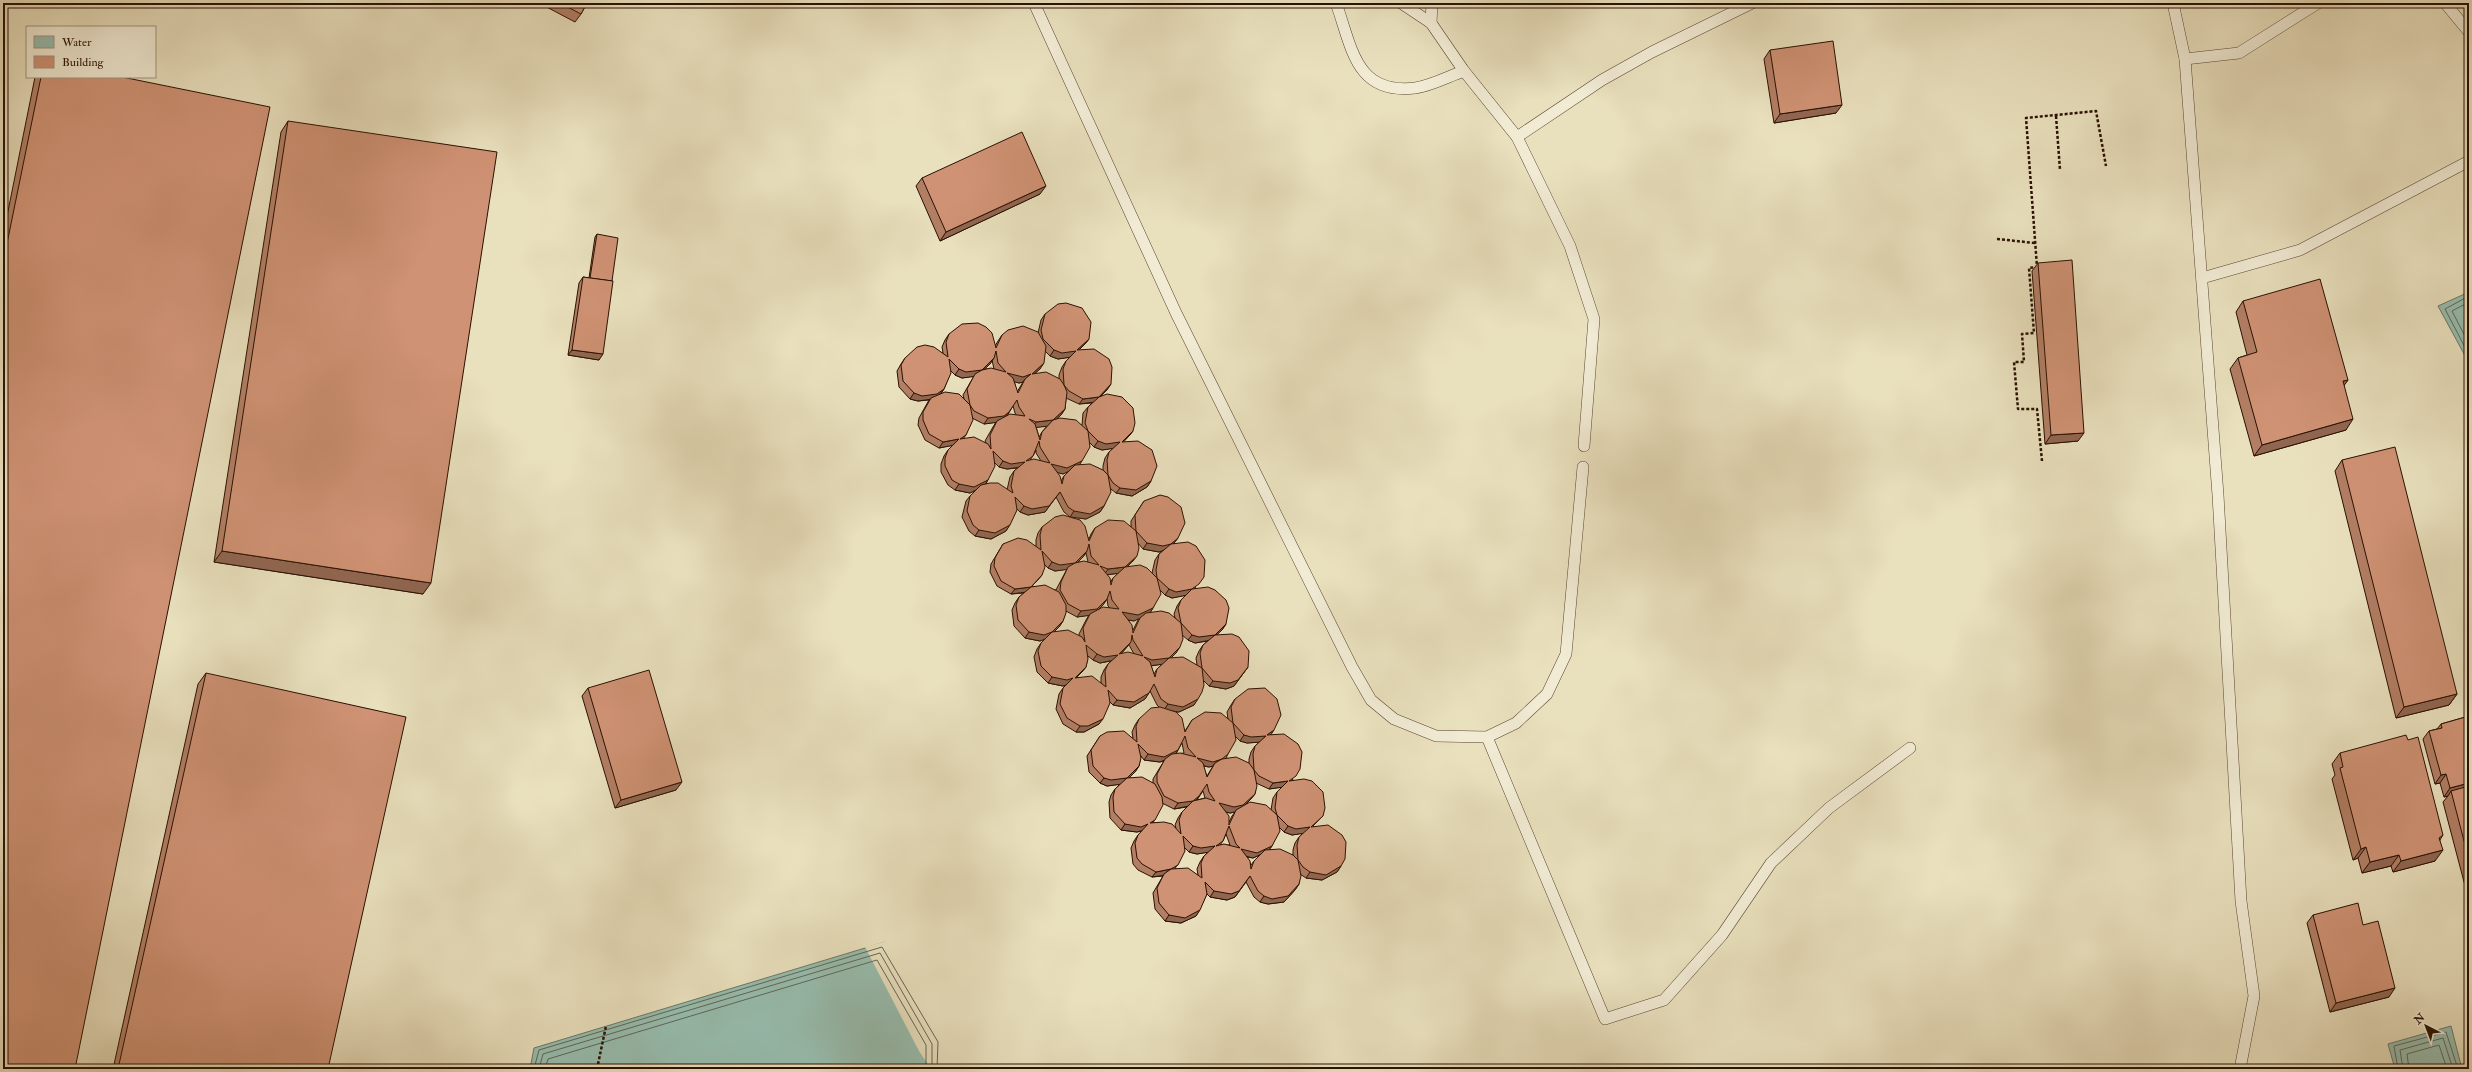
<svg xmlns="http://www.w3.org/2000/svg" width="2472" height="1072" viewBox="0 0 2472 1072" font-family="'IM FELL Double Pica',serif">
<rect width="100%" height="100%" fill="#e9e0bd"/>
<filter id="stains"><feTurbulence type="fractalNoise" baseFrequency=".005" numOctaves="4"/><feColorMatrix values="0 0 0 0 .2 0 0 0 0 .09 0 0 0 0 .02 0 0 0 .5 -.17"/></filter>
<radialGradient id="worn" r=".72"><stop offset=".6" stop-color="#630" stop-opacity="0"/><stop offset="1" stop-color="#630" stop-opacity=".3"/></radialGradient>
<!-- water -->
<g fill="#97bdae" stroke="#6b7869">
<path d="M2469,292v71l-31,-57z"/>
<path d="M885,942l56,127h-411l4,-21z"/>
<path d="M2451,1026l11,43h-67l-7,-25z"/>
</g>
<!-- pier -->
<path fill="#e9e0bd" d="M887,941l55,97 -1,31h-10l-12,-18 -54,-104z"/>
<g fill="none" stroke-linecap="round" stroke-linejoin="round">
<!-- shore -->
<g stroke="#606658" stroke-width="1">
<path d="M2469,296l-24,13 24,46"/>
<path d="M2469,302l-17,9 17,33"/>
<path d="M534,1069l5,-19 343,-103 56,95 -1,27"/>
<path d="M539,1069l4,-15 337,-101 52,91v25"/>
<path d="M545,1069l3,-10 329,-99 49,85v24"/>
<path d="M2398,1069l-4,-23 52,-14 12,37"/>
<path d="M2403,1069l-3,-19 43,-12 10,31"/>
<path d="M2409,1069l-2,-15 32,-9 8,24"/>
</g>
<defs>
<g id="lane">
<path d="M1034,3l142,310 176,354 19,33 23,19 42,17 51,1 29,-14 31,-29 19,-40 17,-187"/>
<path d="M1336,3c16,44 19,92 79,85 16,-2 34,-12 49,-17"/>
<path d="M1401,3l30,20 33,48 53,66 53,109 24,73 -10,127"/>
<path d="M2173,3l12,56 33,436 23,406 13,95 -14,73"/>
<path d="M2445,3l24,29"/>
<path d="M1431,23l1,-20"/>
<path d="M2185,59l54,-6 79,-50"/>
<path d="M1517,137l85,-57 50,-28 100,-49"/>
<path d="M2202,278l98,-28 169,-89"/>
<path d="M1487,737l118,282 59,-19 58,-65 49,-72 58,-55 81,-60"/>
</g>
</defs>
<!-- lane casing -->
<use href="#lane" stroke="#5a4431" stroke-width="12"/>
<!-- path -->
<g stroke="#2a1002" stroke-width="2.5" stroke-dasharray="3 2" stroke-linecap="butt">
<path d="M2056,116l4,54"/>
<path d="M1997,239l38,4"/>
<path d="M2042,461l-5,-52h-19l-4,-47h10l-2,-28 12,-1 -5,-65 8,-1 -11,-149 70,-7 10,55"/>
<path d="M597,1069l9,-43"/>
</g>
<!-- lane -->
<use href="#lane" stroke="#f1ebd4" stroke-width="11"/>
</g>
<!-- wall -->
<g fill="#b27e64" stroke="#2a1002" fill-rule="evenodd">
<path d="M539,3h48l-6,11 -6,8z"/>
<path d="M1770,50l66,63 -62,10 -10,-64z"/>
<path d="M35,77h87l-119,992v-833z"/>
<path d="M288,121l135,473 -209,-32 67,-430z"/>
<path d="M922,178l118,16 -100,47 -24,-55z"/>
<path d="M597,234l15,47 -13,79 -31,-5 11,-72 4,-6 6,1 6,-41z"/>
<path d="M2038,263l40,178 -33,3 -13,-173z"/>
<path d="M2243,301l105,79 -4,5 2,45 -92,26 -24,-87 8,-11 9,-3 -11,-43z"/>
<path d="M1045,314l44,25 -4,5 -6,6 28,40 -6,6 32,35 -4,5 -6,6 28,39 -4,6 -15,9 -16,-3 -5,-4 -7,17 -4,6 -14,7 -14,-2 17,22 2,-5 4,-6 36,-1v-6l13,-20 34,37 -4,5 22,46 30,35 -4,6 -5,4 31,33 -14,19 -8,3 -17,-3 -5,-5 -10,24 -15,7h-3l9,19 7,-11 36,-1 -1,-7 4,-7 4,-6 36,36 22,45 30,36 -10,10 28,40 -4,6 -15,8 -16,-2 -6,-4 -1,10 -4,6 -11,12 -16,2 -8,-2 -6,-5 -8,-15 -11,15 -8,3 -17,-3 -3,-3 -11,22 -15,7 -16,-2 -10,-12 -2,-16 10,-17 -11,1 -14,-7 -5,-6 -2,-16 3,-7 4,-6 4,-4 -5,1 -16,-2 -11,-12 -1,-16 2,-7 4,-6 5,-5 -13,2 -7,-3 -11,-11 -2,-16 13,-20 33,2 -1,-6 3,-7 4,-6 20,-12 -2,-2 -7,-14 -5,8 -15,9 -17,-3 -3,-3 -11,22 -15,8h-8l-13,-8 -7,-15 3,-15 4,-6 3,-3 -3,1 -15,-3 -11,-11 -3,-15 3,-8 4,-6 4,-4 -5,2 -15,-3 -11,-12 -2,-16 3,-7 4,-6 5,-4 -13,1 -14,-8 -7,-14 1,-8 12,-20 33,2v-6l2,-7 4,-6 28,-10 -6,-5 -8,-15 -11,15 -17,3 -8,-3 -3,-3 -11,22 -15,8 -16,-3 -6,-5 -7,-14 4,-16 4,-5 6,-6 -6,3 -15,-3 -7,-5 -7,-13v-8l3,-8 4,-6 5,-5 -14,3 -14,-8 -7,-15 1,-7 10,-18 -11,1 -8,-2 -11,-12 -2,-16 4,-7 4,-6 38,-5 -1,-6 3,-7 4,-6 46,12 3,-5 4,-6 36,-2 3,-13zM1045,351l5,5 8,3 12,-2 -4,4 -4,6 -3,8v4l-25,-5 6,-5zM992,360l2,9h-10l6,-5zM951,371l4,4 7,3 12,-2 -11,19 1,4 -23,-5 3,-5zM1014,381l5,2 4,-1 -6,10zM1066,398l13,6 13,-1 -4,4 -5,6 -1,12 -26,-6 5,-4 4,-6zM1013,406l2,7 1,2 -9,1zM972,418l12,6 12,-2 -3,5 -8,14 1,2 -23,-4 3,-4zM1047,426l-5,6 -3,5 -3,-10zM1089,442l5,5 8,3 12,-2 -5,4 -4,6 -2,8v4l-24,-5zM1036,450v3l5,8 -11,-1 3,-4zM995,463l4,4 8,2 11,-1 -4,3 -4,6 -3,13 -21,-6zM1070,470l-6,6 -3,5 -4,-9 6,2zM1138,543l5,6 16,3 4,-1 -4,3 -4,6 -3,13 -25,-6 6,-6zM1086,553l2,9h-10l5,-5zM1044,564l4,4 7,3 12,-2 -10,19 -1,2 -24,-4 6,-6 4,-5zM1119,573l-6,5 -3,5 -3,-8zM1160,590l5,5 7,3 14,-3 -5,5 -4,6 -3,8 1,4 -25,-5 3,-5zM1107,599l1,7 2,2 -12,2 5,-5zM1066,611l11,6 12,-2 -3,5 -7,14v2l-25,-4 5,-5 4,-6zM1139,618l-6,12 -5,-10 6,1zM1182,635l6,5 7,3 13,-2 -5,4 -4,6 -3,7 1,7 -26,-7 5,-5zM1129,645l5,9h-13l6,-7zM1088,656l5,4 7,3 11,-2 -3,3 -4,6 -3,7v6l-24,-6 5,-5 4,-5zM1162,664l-5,5 -3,5 -3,-8zM1235,736l5,5 7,2 13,-1 -5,4 -4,6 -2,7v4l-23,-5 2,-4zM1182,743l2,10 -8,1 2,-4zM1141,756l3,4 16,2 4,-1 -11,18v4l-24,-5 6,-6 4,-6zM1203,766l6,1 4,-1 -6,10zM1256,783l13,6 13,-2 -5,5 -4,6 -2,12 -28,-4 7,-6 5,-6zM1203,791l2,7 -8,2zM1162,803l12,6 13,-2 -5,5 -4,6 -3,7 1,3 -23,-5zM1225,812l5,1 5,-1 -3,4 -3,6zM1279,827l5,5 8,3 11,-2 -4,4 -4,6 -2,7v5l-24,-5 3,-4zM1226,834l4,11h-10l3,-4zM1185,848l4,4 8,2 11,-2 -4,4 -4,6 -3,7 1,6 -23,-6zM1260,855l-6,6 -3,4 -4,-8 6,1z"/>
<path d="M2342,460l115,234 -8,11 -53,13 -61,-247z"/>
<path d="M206,673l122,396h-215l85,-385z"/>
<path d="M588,688l88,102 -61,18 -33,-112z"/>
<path d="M2469,716v185l-26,-99 5,-6 -4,1 -4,-14 -5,1 -12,-45 6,-8 8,-2 4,-5z"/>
<path d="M2340,753l103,82 -3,5 -5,21 -42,11 -2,-6 -29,7 -4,-15 -5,2 -21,-81 3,-4 -3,-11z"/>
<path d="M2313,915l50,10 26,72 -59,15 -23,-89z"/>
</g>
<!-- shaded-wall -->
<g fill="#916651" stroke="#2a1002">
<path d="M1842,105l-6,8 -62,10 6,-9z"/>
<path d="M1046,186l-6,8 -100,47 6,-9z"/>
<path d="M1089,339l-4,5 -12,12 4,-6z"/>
<path d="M572,350l31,4 -4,6 -31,-5z"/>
<path d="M1054,350l22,1 -4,6 -14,2 -8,-3z"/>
<path d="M994,358l-4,6 -12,11 4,-5z"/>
<path d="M1044,363l-4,6 -13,11 5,-6z"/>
<path d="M959,369l23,1 -4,6 -16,2 -7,-3z"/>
<path d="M1007,373l24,1 -6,5 -2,3 -4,1 -16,-4z"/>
<path d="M2348,380l-8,11 3,-10z"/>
<path d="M1111,384l-4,6 -12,12 4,-5z"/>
<path d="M944,389l-4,5 -7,5 -15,2 -8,-2 4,-6z"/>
<path d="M1099,397l-4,5 -16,2 4,-5z"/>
<path d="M1065,409l-4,6 -12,11 4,-6z"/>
<path d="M1009,412l-4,5 -5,5 -16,2 4,-6z"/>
<path d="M2353,419l-7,11 -92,26 8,-11z"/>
<path d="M1053,420l-4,6 -17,2 4,-6z"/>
<path d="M1133,431l-4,5 -11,12 4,-6z"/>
<path d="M2084,433l-6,8 -33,3 6,-9z"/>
<path d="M959,439l-4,6 -16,3 4,-6z"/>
<path d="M1098,441l22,1 -4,6 -14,2 -8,-3z"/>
<path d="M1003,461l22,1 -4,5 -14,2 -8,-2z"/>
<path d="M1082,461l-4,6 -15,7 -16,-4 4,-6z"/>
<path d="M988,480l-4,6 -14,7 -15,-3 4,-6z"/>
<path d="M1151,481l-4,6 -15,9 -16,-3 4,-5z"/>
<path d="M1060,492l-15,20 -17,3 -8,-3 4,-6z"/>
<path d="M1104,506l-4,6 -14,7 -16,-2 4,-6z"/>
<path d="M1010,525l-4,6 -15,8 -16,-3 4,-6z"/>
<path d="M1178,538l-5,6 -6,5 -8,3 -16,-3 4,-6z"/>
<path d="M222,551l209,32 -8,11 -209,-32z"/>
<path d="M1087,551l-4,6 -12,12 4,-6z"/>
<path d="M1137,556l-4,5 -12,12 4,-6z"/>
<path d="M1052,562l23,1 -4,6 -16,2 -7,-3z"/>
<path d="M1125,567l-4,6 -17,2 4,-6z"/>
<path d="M1031,587l-4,5 -16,2 4,-5z"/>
<path d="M1169,589h23l-4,6 -16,3 -7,-3z"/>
<path d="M1107,599l-4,6 -10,10 -16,2 4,-6z"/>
<path d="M1153,608l-4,6 -15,7 -16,-3 4,-6z"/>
<path d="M1063,621l-4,6 -11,11 4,-6z"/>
<path d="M1226,624l-4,6 -11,10 4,-5z"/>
<path d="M1029,632h23l-4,6 -8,3 -15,-3z"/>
<path d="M1192,635h23l-4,5 -16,3 -7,-3z"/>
<path d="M1131,642l-4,5 -12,13 4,-6z"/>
<path d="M1180,647l-4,6 -11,11 4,-6z"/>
<path d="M1097,654l21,1 -4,5 -14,3 -7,-3z"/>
<path d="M1144,657l25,1 -4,6 -17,2z"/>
<path d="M1086,667l-4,5 -11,11 4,-5z"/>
<path d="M1248,667l-14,19 -8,3 -17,-3 4,-5z"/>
<path d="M1052,677l21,1 -4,6 -6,2 -15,-3z"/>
<path d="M1149,693l-4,6 -15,9 -17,-3 4,-5z"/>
<path d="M2457,694l-8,11 -53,13 8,-11z"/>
<path d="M1198,699l-4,6 -15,7 -15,-2 4,-6z"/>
<path d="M1103,719l-4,5 -15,8h-8l4,-6z"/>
<path d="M1274,730l-4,6 -3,-1z"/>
<path d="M1244,735l22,1 -4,6 -15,1 -7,-2z"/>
<path d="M1178,750l-4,6 -14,6 -16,-2 4,-6z"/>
<path d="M1197,758l25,1 -7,4 -2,3 -4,1 -16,-4z"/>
<path d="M1139,766l-4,6 -12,12 4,-6z"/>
<path d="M2446,774l-6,9 -5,1 6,-9z"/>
<path d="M1104,778h23l-4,6 -16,2 -7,-3z"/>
<path d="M1288,781l-4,6 -15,2 4,-6z"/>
<path d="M682,782l-6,8 -61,18 6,-8z"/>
<path d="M2469,783v7l-18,1 -3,5 -4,1 6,-9z"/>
<path d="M1255,794l-5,6 -11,11 -9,2 -15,-4 4,-6z"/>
<path d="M1199,796l-4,6 -6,4 -15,3 4,-6z"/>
<path d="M1125,824h23l-4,6 -7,2 -16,-2z"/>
<path d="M1288,826l22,1 -4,6 -14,2 -8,-3z"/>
<path d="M1193,846h22l-5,6 -13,2 -8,-2z"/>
<path d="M1272,846l-4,5 -15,7 -16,-4 4,-5z"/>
<path d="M2366,847l-8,11 -5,2 8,-11z"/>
<path d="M2443,850l-8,11 -42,11 8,-11z"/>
<path d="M2399,855l-8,11 -29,7 8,-11z"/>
<path d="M1341,866l-4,6 -15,8 -16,-2 4,-6z"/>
<path d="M1171,869l-4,6 -15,2 4,-5z"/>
<path d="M1250,876l-15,21 -8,3 -17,-3 4,-6z"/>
<path d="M1299,884l-4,6 -11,12 -16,2 -8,-2 4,-6z"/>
<path d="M1200,910l-4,6 -15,7 -16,-2 4,-6z"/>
<path d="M2395,988l-6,9 -59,15 6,-9z"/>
</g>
<!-- building -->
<g fill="#cf9274" stroke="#2a1002" fill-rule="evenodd">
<path d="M560,3h27l-6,11z"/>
<path d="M1833,41l9,64 -62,9 -10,-64z"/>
<path d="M41,77h81l148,30 -195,962h-72v-806z"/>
<path d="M288,121l209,31 -66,431 -209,-32z"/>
<path d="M1022,132l24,54 -100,46 -24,-54z"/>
<path d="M597,234l21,4 -6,43 -22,-3z"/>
<path d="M2072,260l12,173 -33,2 -13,-172z"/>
<path d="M583,277l30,4 -10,73 -31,-4z"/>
<path d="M2320,279l28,101 -5,1 10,38 -91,26 -24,-87 19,-6 -14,-51z"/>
<path d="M1066,303l16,5 9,14 -2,17 -12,11 17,-1 15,10 3,8 -1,17 -12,13 8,-3 15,3 11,11 2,15 -2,8 -11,11 16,-1 14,9 5,16 -6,15 -15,9 -16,-2 -7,-5 -5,-8 3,17 -7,14 -14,8 -16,-3 -6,-4 -8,-15 -11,14 -17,3 -8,-3 -9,-9 2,13 -7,15 -15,8 -16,-3 -6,-5 -6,-14 3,-15 11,-11 9,-2h8l15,10 -2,-7 3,-15 11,-9 -14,2 -8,-3 -10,-10 2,15 -7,14 -14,7 -15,-3 -7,-4 -7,-14v-8l3,-8 11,-11 -16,3 -14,-8 -6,-14v-8l8,-14 14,-6 14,2 11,11 -3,-16 8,-15 7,-4 -16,2 -7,-3 -10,-10 2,14 -7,16 -7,5 -15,2 -8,-3 -11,-12 -2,-16 4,-7 12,-11 8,-2 9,2 14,10 -2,-15 3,-8 13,-10 16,-1 8,4 6,6 4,15 6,-13 6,-5 15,-4 15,6 8,14 -2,17 -12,11 14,-2 14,7 4,6 -1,-16 3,-8 10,-10 -14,2 -8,-3 -11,-11 -2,-9 4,-16 13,-10zM996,351l2,12 8,9 -15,-4 -9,2 12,-12zM1007,373l16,4 8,-3 -6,5 -7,14 -5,-15zM1064,385l5,6 14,8 16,-2 -11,10 -3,16 3,8 -12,-11 -16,-2 -7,2 12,-11 2,-17zM1017,400l2,7 6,9 -15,-2 -13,7 -7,14 1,14 -3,-5 -14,-7 -14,2 6,-4 7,-15 -3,-15 4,6 14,7 16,-2 5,-4zM1029,419l7,3 17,-2 -11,12 -2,8 -5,-16zM1088,431l10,10 8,3 14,-2 -11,10 -2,8 1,15 -5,-5 -13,-6 -15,1 -11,11 -2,8 -2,-8 -9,-12 16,4 15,-7 8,-14zM1039,441l1,6 10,16 -16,-4 -8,2 7,-5z"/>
<path d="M2395,447l62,247 -53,13 -62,-247z"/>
<path d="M1160,495l8,2 13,10 4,16 -7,15 -7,6 17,-2 8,4 9,14 -1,17 -5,7 -7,5 16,-2 7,3 11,10 3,8 -3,16 -11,11 17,-1 7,3 10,14 -1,16 -10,13 -8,3 -17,-2 -11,-13 2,17 -2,7 -4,7 -15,8 -15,-3 -7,-5 -7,-15 -5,9 -15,9 -17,-2 -9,-10 2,13 -7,16 -15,7h-8l-13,-8 -7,-14 3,-16 10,-10 -6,2 -15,-3 -11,-11 -3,-15 3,-8 11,-11 -8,3 -15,-3 -11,-12 -2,-15 3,-8 12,-10 -16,2 -14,-8 -7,-15 1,-8 8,-14 15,-6 9,2 14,10 -1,-15 2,-8 13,-10 8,-2 17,5 5,6 4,15 6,-13 13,-8 16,1 12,10 -1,-16 9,-14zM1136,531l11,12 16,3 8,-2 -12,10 -3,16 1,8 -10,-10 -7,-3 -15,2 12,-11 2,-8zM1089,544l2,12 8,9 -15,-4 -9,2 12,-12zM1042,551l10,11 8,3 15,-2 -7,4 -7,15 -1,8 8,14 13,7 16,-2 10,-10 3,-8 2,9 7,9 -16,-2 -13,7 -7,14 2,14 -3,-5 -14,-7 -16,2 11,-11 3,-8v-8l-7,-13 -14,-7 -14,2 11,-12 3,-8zM1100,566l8,3 17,-2 -12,11 -2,7 -1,-7zM1157,578l12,11 7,3 16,-3 -11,11 -3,8 3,15 -12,-10 -8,-2 -15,2 -6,5 -7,15 -1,-8 -10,-13 16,3 15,-7 8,-14zM1181,623l11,12 7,2 16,-2 -12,10 -3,8 2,15 -19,-11 -14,1 11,-11 3,-8zM1132,635l1,5 10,16 -15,-4 -9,2 12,-12zM1086,645l11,9 7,3 14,-2 -10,9 -3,7 1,16 -14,-11 -17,2 11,-11 2,-8zM1144,657l8,3 17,-2 -12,11 -2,8 -5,-15z"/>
<path d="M649,670l33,112 -61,18 -33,-112z"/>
<path d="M206,673l200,44 -78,352h-210z"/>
<path d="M1265,688l12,11 4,16 -7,15 -7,5 17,-1 14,10 4,8 -2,17 -4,7 -7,5 15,-2 8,2 11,11 2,16 -2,8 -12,11 17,-2 14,10 4,7 -1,17 -4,7 -15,9 -16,-3 -7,-5 -5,-7 3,16 -2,8 -11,12 -16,3 -8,-3 -6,-5 -8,-15 -11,15 -8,3 -17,-3 -9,-9 2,12 -7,16 -15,8 -16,-3 -10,-12 -2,-15 7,-14 7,-5 -15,3 -14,-8 -5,-6 -2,-15 3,-8 10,-11 -7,3 -16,-3 -11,-12 -1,-15 2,-8 12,-11 -16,2 -7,-2 -11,-12 -2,-16 9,-14 7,-4 17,-1 13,11 -1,-16 3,-7 12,-11 9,-1 16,5 6,6 3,14 7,-12 13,-8 16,1 12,10 -2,-16 4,-8 13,-10zM1233,723l11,12 7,2 15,-1 -11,10 -2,8 1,16 5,6 14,7 15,-2 -11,11 -2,16 2,7 11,11 8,3 14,-2 -11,10 -2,8 1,15 -5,-5 -13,-6 -15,1 -11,11 -3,8 -1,-8 -9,-12 16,4 15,-7 8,-15 -3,-16 -11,-10 -16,-3 -14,8 -7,15v-9l-10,-13 15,4 9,-2 12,-11 2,-8 -3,-16 -5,-7 -13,-6 -14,2 6,-5 8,-14zM1185,736l3,12 8,9 -16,-4 -8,1 -7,5 -8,15v8l7,14 14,7 15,-2 -11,11 -3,8 2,14 -9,-10 -8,-2 -14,1 5,-3 8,-15 -1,-8 -7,-13 -13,-7 -15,1 12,-12 2,-8 -3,-14 10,10 16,3 14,-7zM1197,758l16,4 9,-3 -7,4 -8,14 -4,-14zM1207,784l2,8 6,9 -9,-3 -13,3 6,-5zM1229,826l7,18 4,4 -16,-4 -8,2 7,-5zM1183,836l10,10 8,2 14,-2 -11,10 -3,7 1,15 -14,-10 -17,1 7,-4 7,-14z"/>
<path d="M2469,716v67l-19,5 -4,-14 -5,1 -12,-44 13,-3 -1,-4z"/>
<path d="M2406,735l2,5 10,-3 25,98 -4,3 4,12 -42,11 -2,-6 -29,7 -4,-15 -5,2 -21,-81 3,-1 -3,-14z"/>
<path d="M2469,786v74l-18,-69z"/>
<path d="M2358,903l5,22 15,-4 17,67 -59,15 -23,-88z"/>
</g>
<!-- margin -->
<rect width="2472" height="1072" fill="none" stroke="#e9e0bd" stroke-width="16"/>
<rect x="4" y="4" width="2464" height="1064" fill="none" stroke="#2a1002" stroke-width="2"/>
<rect x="8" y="8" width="2456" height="1056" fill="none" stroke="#2a1002"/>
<!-- legend -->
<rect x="26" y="26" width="130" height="52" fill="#f1ebd4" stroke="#a19380"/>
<rect x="34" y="36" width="20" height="12" fill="#97bdae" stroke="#a19380"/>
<text x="62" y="46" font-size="12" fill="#2a1002">Water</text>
<rect x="34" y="56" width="20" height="12" fill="#cf9274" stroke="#a19380"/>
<text x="62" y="66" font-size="12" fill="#2a1002">Building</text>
<!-- north arrow -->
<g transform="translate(2426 1026) rotate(318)" stroke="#f1ebd4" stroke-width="3" paint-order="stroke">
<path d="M0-3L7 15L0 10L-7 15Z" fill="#2a1002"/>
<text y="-6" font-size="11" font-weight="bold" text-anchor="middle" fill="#2a1002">N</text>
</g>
<rect width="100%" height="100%" filter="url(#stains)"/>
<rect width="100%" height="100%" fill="url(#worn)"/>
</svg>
